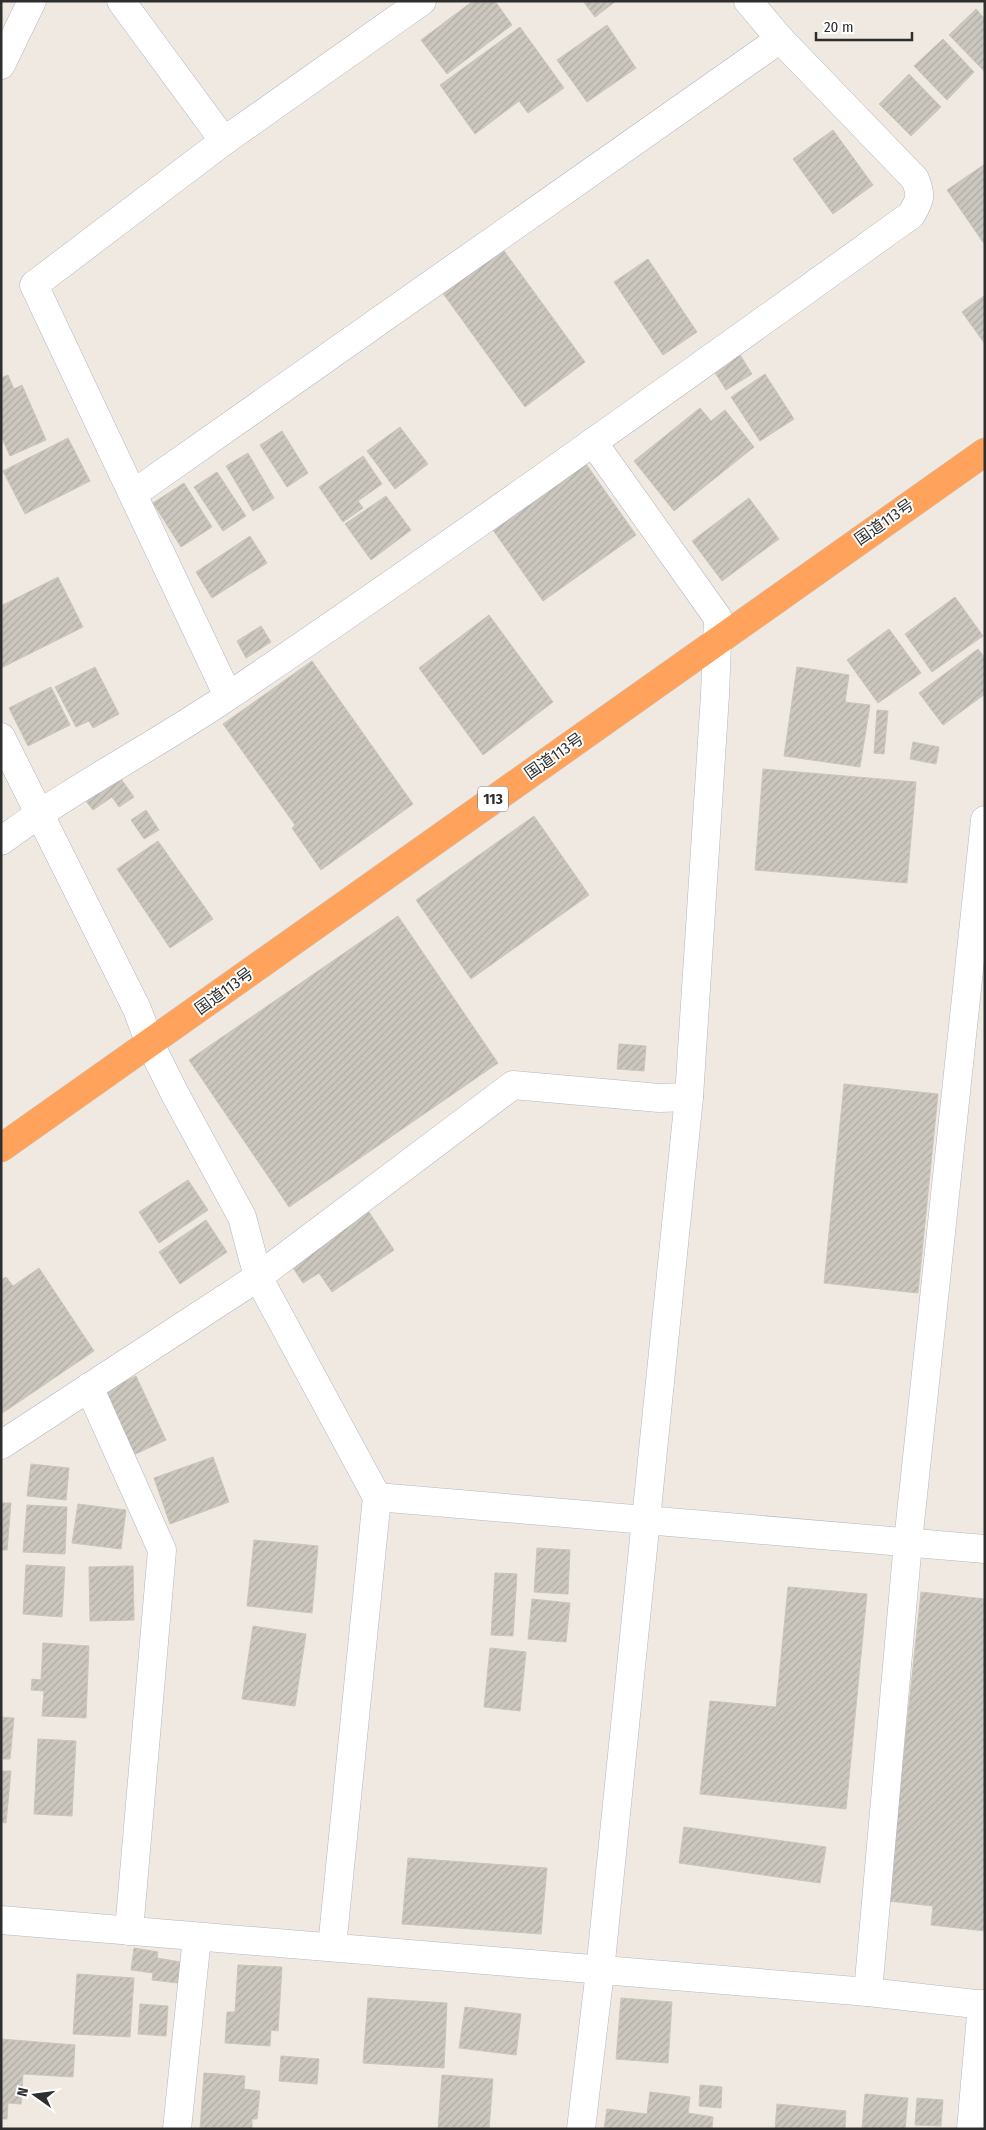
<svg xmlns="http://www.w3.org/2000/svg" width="986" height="2130" viewBox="0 0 986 2130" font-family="'Fira Sans Condensed','Noto Sans JP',sans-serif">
<defs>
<pattern id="building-hatch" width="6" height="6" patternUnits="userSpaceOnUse" patternTransform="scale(1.25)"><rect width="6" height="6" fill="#cbc7bf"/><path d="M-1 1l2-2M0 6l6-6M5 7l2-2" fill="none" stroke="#afaba4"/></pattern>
</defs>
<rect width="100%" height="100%" fill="#efe9e1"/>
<!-- building -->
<g fill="url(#building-hatch)" stroke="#cbc5ba">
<path d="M473,1h22l17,24 -65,49 -26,-34z"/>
<path d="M583,1h33l-21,16z"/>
<path d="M976,9l9,10v53l-36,-37z"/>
<path d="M607,25l29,43 -49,34 -30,-42z"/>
<path d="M520,27l44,61 -36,25 -9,-12 -44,33 -35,-49z"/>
<path d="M943,39l31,33 -27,28 -33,-34z"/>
<path d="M909,74l32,33 -30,29 -32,-32z"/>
<path d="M833,130l40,55 -40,29 -40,-55z"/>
<path d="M985,164v81l-38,-55z"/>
<path d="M502,248l83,114 -60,45 -83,-115z"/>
<path d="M648,259l49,73 -34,23 -49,-73z"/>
<path d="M985,295v49l-23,-32z"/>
<path d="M737,350l15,24 -26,16 -15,-24z"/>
<path d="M765,374l29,45 -34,22 -29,-44z"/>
<path d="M8,375l6,14 8,-4 24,55 -36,16 -9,-20v-58z"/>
<path d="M700,408l11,13 14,-11 29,37 -80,64 -40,-50z"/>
<path d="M400,427l28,37 -33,25 -28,-38z"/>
<path d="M282,431l26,42 -21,14 -27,-42z"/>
<path d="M68,438l22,43 -65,33 -22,-43z"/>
<path d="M248,453l26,45 -21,13 -27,-45z"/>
<path d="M363,456l19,28 -24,17 5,7 -20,14 -24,-35z"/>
<path d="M586,464l50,71 -93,66 -50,-71z"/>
<path d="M217,472l29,44 -23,15 -29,-44z"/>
<path d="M184,483l28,44 -31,20 -28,-44z"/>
<path d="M386,496l25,34 -40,30 -26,-36z"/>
<path d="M749,498l30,41 -57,42 -30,-40z"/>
<path d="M250,536l17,27 -55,35 -16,-26z"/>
<path d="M58,577l25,50 -82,41v-62z"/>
<path d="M955,597l28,39 -51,36 -27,-38z"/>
<path d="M489,615l64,87 -70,53 -64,-87z"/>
<path d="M261,626l10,16 -25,16 -9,-17z"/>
<path d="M889,629l32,44 -43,30 -31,-43z"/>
<path d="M978,649l7,9v36l-42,31 -24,-32z"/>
<path d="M312,661l101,143 -92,66 -29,-42 3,-3 -72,-101z"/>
<path d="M95,667l24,47 -26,14 -4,-7 -13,6 -21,-40z"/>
<path d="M797,667l52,8 -4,27 25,3 -10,62 -76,-11z"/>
<path d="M51,687l19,38 -42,21 -19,-38z"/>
<path d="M877,710l11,1 -4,43 -10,-1z"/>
<path d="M913,742l26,5 -3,17 -26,-5z"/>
<path d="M763,769l153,13 -9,101 -152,-13z"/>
<path d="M119,776l15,21 -15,10 -7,-10 -19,13 -8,-10z"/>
<path d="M146,810l13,20 -15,9 -13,-19z"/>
<path d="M534,816l55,79 -118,84 -55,-79z"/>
<path d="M158,841l55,78 -43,29 -53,-79z"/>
<path d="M398,916l100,147 -209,144 -100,-147z"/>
<path d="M619,1044l27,2 -2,25 -27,-2z"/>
<path d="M844,1084l94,10 -20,199 -94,-10z"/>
<path d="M188,1180l20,30 -49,33 -20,-31z"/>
<path d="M369,1212l25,38 -62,42 -13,-19 -16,10 -12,-18z"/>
<path d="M206,1220l21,32 -47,32 -21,-32z"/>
<path d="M39,1268l55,83 -93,63v-134l5,-3 7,9z"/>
<path d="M136,1376l30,64 -37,17 -30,-63z"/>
<path d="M213,1457l16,45 -59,22 -16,-46z"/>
<path d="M31,1464l38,4 -3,32 -39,-4z"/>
<path d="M1,1503h10l-4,47h-6z"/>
<path d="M78,1504l48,6 -5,39 -49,-6z"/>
<path d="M27,1505l40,2 -2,47 -42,-2z"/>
<path d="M254,1540l64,6 -6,67 -65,-7z"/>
<path d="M537,1548l33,2 -2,44 -34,-2z"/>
<path d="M26,1565l39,2 -3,50 -39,-3z"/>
<path d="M133,1566l1,54 -44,1 -1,-54z"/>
<path d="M495,1573l22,1 -4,62 -22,-1z"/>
<path d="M788,1587l79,7 -21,215 -146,-15 10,-93 66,6z"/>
<path d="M921,1592l64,7v332l-54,-6 2,-19 -45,-5z"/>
<path d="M532,1599l38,4 -4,39 -38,-3z"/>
<path d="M253,1626l53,8 -11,72 -53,-7z"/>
<path d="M43,1643l46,3 -3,72 -44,-2 2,-25 -13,-1 1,-11 9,1z"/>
<path d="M490,1648l36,4 -6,59 -36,-4z"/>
<path d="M1,1717l13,1 -4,41h-9z"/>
<path d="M38,1739l38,2 -4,75 -38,-2z"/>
<path d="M1,1771h10l-5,52 -5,-1z"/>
<path d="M684,1827l142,20 -6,36 -141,-20z"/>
<path d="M408,1858l139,10 -6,66 -139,-10z"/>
<path d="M134,1948l24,4 -1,6 24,4 -3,21 -26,-3 1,-7 -22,-3z"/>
<path d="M238,1965l44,2 -4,64 -7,-1 -1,16 -45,-3 2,-31h8z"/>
<path d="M77,1974l57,4 -4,59 -57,-3z"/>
<path d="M368,1998l79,5 -3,65 -81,-5z"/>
<path d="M621,1998l51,4 -4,61 -52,-4z"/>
<path d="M140,2004l28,2 -2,30 -28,-2z"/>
<path d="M465,2007l56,7 -5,41 -57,-7z"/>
<path d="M1,2039l74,6 -2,32 -50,-3 -2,30 -13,-1 -1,16h-6z"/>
<path d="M281,2056l38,3 -2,25 -38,-3z"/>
<path d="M204,2073l41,3 -1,13 16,2 -3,28h-5v10h-52z"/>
<path d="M442,2075l51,4 -4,50h-51z"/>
<path d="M700,2085l22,2 -1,21 -22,-2z"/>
<path d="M650,2092l40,5 -2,16 25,4 -1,12h-108l3,-20 40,5z"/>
<path d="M865,2094l43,4 -3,31h-43z"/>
<path d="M917,2098l26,2 -2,26 -26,-1z"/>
<path d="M777,2104l69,7 -1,18h-70z"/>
</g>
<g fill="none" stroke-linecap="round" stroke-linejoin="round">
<defs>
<g id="minor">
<path d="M121,1l103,140"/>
<path d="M1,65l31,-64"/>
<path d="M133,494l647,-455"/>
<path d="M228,696l-194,-411 190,-144 198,-140"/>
<path d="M1,737l136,272 13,35 25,50 67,123 16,60 119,220 -45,450"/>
<path d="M1,841c73,-54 154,-95 229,-146 230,-156 455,-318 681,-480 9,-15 11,-19 4,-36l-135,-140 -32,-38"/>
<path d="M89,1387l73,163 -33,381"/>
<path d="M1,1445l257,-168 255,-192 146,13 30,-1"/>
<path d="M377,1497l608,52"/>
<path d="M1,1920l867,72 117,13"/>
<path d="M868,1992l40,-450 77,-722"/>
<path d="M177,2129l20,-192"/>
<path d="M581,2129l19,-158 89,-874 26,-402 3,-77 -125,-176"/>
<path d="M971,2129l11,-125"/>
</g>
<path id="highway" d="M1,1148l984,-696"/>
</defs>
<!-- minor casing -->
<use href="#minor" stroke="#b4b7c1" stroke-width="29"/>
<!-- highway casing -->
<use href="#highway" stroke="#c9c9c9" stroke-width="29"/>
<!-- minor -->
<use href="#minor" stroke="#fff" stroke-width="28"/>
<!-- highway -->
<use href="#highway" stroke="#ffa35c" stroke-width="28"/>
</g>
<g text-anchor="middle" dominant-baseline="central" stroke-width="4" stroke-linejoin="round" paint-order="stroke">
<!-- shield labels -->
<rect fill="#fff" stroke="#6d6d6d" stroke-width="1" x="478" y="786.5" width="30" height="25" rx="4"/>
<g font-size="15" font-weight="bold" fill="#2e2e2e">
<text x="493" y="799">113</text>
</g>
<!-- street labels -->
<g font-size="16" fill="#2e2e2e" stroke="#fff">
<text transform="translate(884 522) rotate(-35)">国道113号</text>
<text transform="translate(554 756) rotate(-35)">国道113号</text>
<text transform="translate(224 991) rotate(-36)">国道113号</text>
</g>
</g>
<!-- border -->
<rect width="986" height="2130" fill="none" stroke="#2e2e2e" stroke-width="5"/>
<!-- north arrow -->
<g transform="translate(35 2095) rotate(284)" stroke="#ffffff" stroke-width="4" paint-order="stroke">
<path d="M0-4L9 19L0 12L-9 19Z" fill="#2e2e2e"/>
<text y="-8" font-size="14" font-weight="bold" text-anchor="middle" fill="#2e2e2e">N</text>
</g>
<!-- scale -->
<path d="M816 32v8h96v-8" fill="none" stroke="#2e2e2e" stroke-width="2.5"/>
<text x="824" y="32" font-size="15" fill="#2e2e2e" stroke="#ffffff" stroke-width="4" paint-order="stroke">20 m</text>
</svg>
